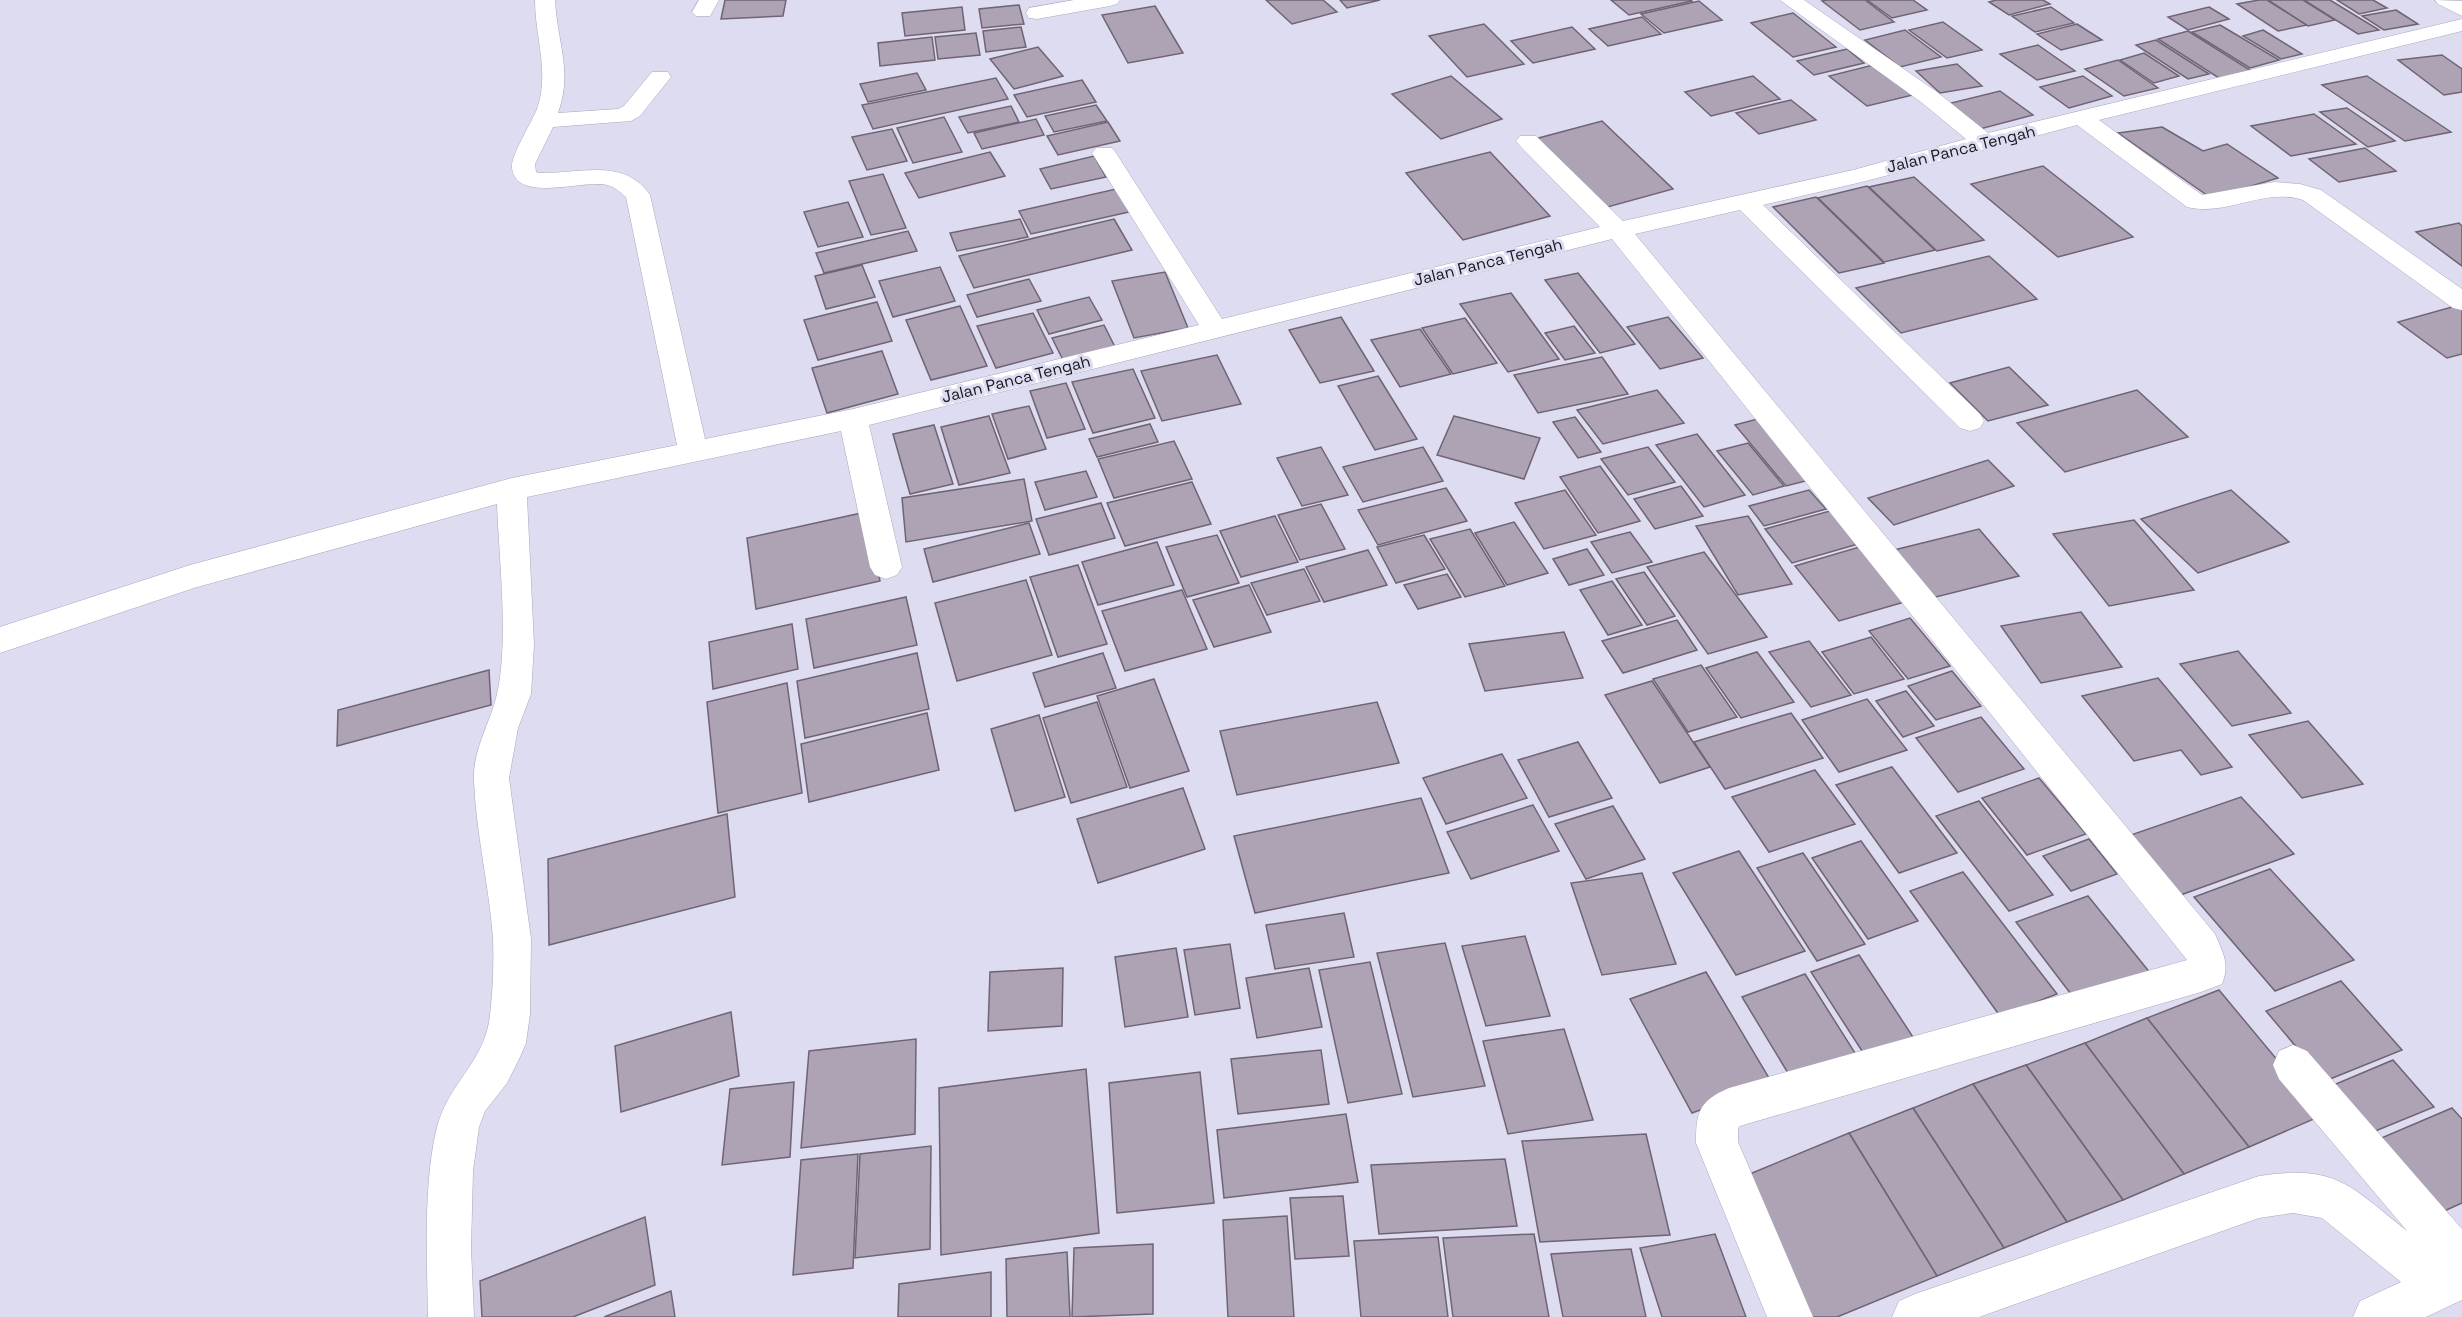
<svg xmlns="http://www.w3.org/2000/svg" width="2462" height="1317" viewBox="0 0 2462 1317" font-family="'Space Grotesk',sans-serif">
<rect width="100%" height="100%" fill="#dedcf1"/>
<!-- building -->
<g fill="#aea3b4" stroke="#6f6474" stroke-width="1.5">
<path d="M725,0h61l-3,16 -62,3z"/>
<path d="M1266,0h57l14,12 -45,12z"/>
<path d="M1340,0h40l-33,8z"/>
<path d="M1611,0h80l1,1 -63,14z"/>
<path d="M1827,0h38l29,22 -34,8 -38,-29z"/>
<path d="M1867,0h46l14,10 -35,8z"/>
<path d="M1996,0h47l7,4 -41,11 -20,-13z"/>
<path d="M2259,0h8l40,25 -29,6 -41,-27z"/>
<path d="M2268,0h35l32,20 -27,6z"/>
<path d="M2304,0h26l49,30 -21,4z"/>
<path d="M2337,0h36l14,8 -28,6z"/>
<path d="M1699,1l23,19 -58,13 -23,-19z"/>
<path d="M1019,5l5,19 -42,4 -3,-19z"/>
<path d="M1155,6l28,47 -55,10 -26,-48z"/>
<path d="M962,7l3,23 -60,6 -3,-23z"/>
<path d="M2051,7l23,16 -39,9 -23,-16z"/>
<path d="M2209,7l20,12 -41,11 -20,-13z"/>
<path d="M2396,10l22,14 -34,6 -22,-14z"/>
<path d="M1793,13l43,34 -43,10 -42,-34z"/>
<path d="M1642,17l19,17 -53,12 -19,-17z"/>
<path d="M1943,22l39,28 -35,8 -38,-28z"/>
<path d="M1484,24l40,40 -57,13 -38,-41z"/>
<path d="M2077,24l25,16 -41,10 -24,-16z"/>
<path d="M2220,25l59,35 -29,8 -58,-36z"/>
<path d="M1021,27l5,20 -40,5 -3,-21z"/>
<path d="M1572,27l23,22 -62,14 -22,-22z"/>
<path d="M1905,30l36,27 -41,10 -35,-27z"/>
<path d="M2263,30l39,24 -21,5 -38,-23z"/>
<path d="M2188,31l65,41 -31,8 -64,-41z"/>
<path d="M976,33l4,22 -42,4 -3,-22z"/>
<path d="M932,37l3,23 -55,6 -2,-23z"/>
<path d="M2156,40l53,34 -21,5 -52,-34z"/>
<path d="M2038,45l37,26 -38,9 -37,-26z"/>
<path d="M1038,47l25,29 -49,13 -24,-30z"/>
<path d="M1847,49l17,14 -50,12 -17,-14z"/>
<path d="M2144,53l35,23 -25,7 -34,-23z"/>
<path d="M2442,55l20,14v23l-18,3 -46,-35z"/>
<path d="M2118,60l40,28 -34,8 -39,-27z"/>
<path d="M1957,64l25,22 -42,7 -24,-22z"/>
<path d="M1873,65l40,30 -46,11 -38,-30z"/>
<path d="M917,73l9,17 -58,12 -8,-18z"/>
<path d="M1451,76l51,43 -61,20 -49,-45z"/>
<path d="M1753,76l27,23 -69,17 -26,-24z"/>
<path d="M2083,76l29,20 -43,12 -29,-21z"/>
<path d="M2367,76l84,56 -46,9 -83,-56z"/>
<path d="M996,78l12,21 -135,30 -11,-24z"/>
<path d="M1082,80l14,22 -69,15 -13,-22z"/>
<path d="M2000,91l33,24 -53,14 -33,-25z"/>
<path d="M1791,100l25,20 -57,14 -23,-21z"/>
<path d="M1096,105l11,16 -53,11 -9,-16z"/>
<path d="M1011,106l8,16 -51,11 -9,-16z"/>
<path d="M2347,108l48,33 -27,6 -48,-35z"/>
<path d="M2314,114l42,30 -65,12 -40,-30z"/>
<path d="M944,117l18,35 -49,11 -16,-35z"/>
<path d="M1036,119l8,16 -62,14 -8,-16z"/>
<path d="M1602,121l71,68 -69,19 -69,-69z"/>
<path d="M1108,122l12,19 -62,14 -11,-19z"/>
<path d="M2162,127l41,24 24,-7 51,34 -67,20 -93,-65z"/>
<path d="M892,129l15,32 -40,9 -15,-33z"/>
<path d="M2365,148l31,23 -57,11 -30,-23z"/>
<path d="M990,152l15,24 -86,22 -14,-25z"/>
<path d="M1490,152l60,64 -87,24 -57,-67z"/>
<path d="M1094,156l12,21 -55,12 -11,-20z"/>
<path d="M2043,166l90,71 -75,20 -87,-73z"/>
<path d="M883,174l23,54 -35,7 -22,-54z"/>
<path d="M1914,177l70,63 -47,11 -68,-64z"/>
<path d="M1867,186l68,64 -51,12 -66,-64z"/>
<path d="M1116,189l13,23 -98,22 -12,-23z"/>
<path d="M1816,197l68,66 -45,10 -66,-66z"/>
<path d="M848,202l15,35 -45,10 -14,-35z"/>
<path d="M1020,219l8,18 -71,14 -7,-18z"/>
<path d="M1114,219l18,31 -158,38 -15,-32z"/>
<path d="M2459,223l3,3v40l-46,-34z"/>
<path d="M908,231l9,20 -93,22 -8,-20z"/>
<path d="M1989,256l48,43 -136,34 -45,-45z"/>
<path d="M862,265l13,32 -49,12 -11,-33z"/>
<path d="M940,267l15,34 -62,16 -14,-36z"/>
<path d="M1165,272l23,56 -54,10 -22,-57z"/>
<path d="M1578,273l57,71 -35,9 -55,-73z"/>
<path d="M1029,279l12,22 -64,16 -10,-22z"/>
<path d="M1511,293l48,66 -51,13 -48,-68z"/>
<path d="M1089,297l13,23 -53,14 -12,-24z"/>
<path d="M877,302l15,39 -74,19 -14,-40z"/>
<path d="M2459,305l3,3v46l-15,4 -49,-36z"/>
<path d="M960,306l27,60 -56,14 -25,-60z"/>
<path d="M1033,313l20,40 -57,15 -19,-42z"/>
<path d="M1341,317l33,54 -54,12 -31,-53z"/>
<path d="M1668,317l35,41 -43,11 -33,-42z"/>
<path d="M1465,318l32,45 -44,11 -31,-46z"/>
<path d="M1104,325l12,24 -52,13 -12,-24z"/>
<path d="M1574,326l21,27 -30,7 -20,-27z"/>
<path d="M1420,329l31,45 -51,13 -29,-47z"/>
<path d="M882,351l16,43 -71,19 -15,-45z"/>
<path d="M1217,355l24,49 -79,17 -21,-50z"/>
<path d="M1602,357l26,37 -90,19 -24,-38z"/>
<path d="M2009,367l39,38 -60,16 -38,-38z"/>
<path d="M1133,369l22,49 -62,15 -21,-51z"/>
<path d="M1378,376l39,63 -42,11 -37,-64z"/>
<path d="M1066,383l19,46 -38,9 -17,-47z"/>
<path d="M1657,390l27,33 -81,21 -26,-34z"/>
<path d="M2137,390l51,47 -123,35 -48,-49z"/>
<path d="M1029,406l17,43 -38,10 -16,-45z"/>
<path d="M989,416l21,57 -51,12 -18,-58z"/>
<path d="M1454,416l86,22 -16,41 -87,-24z"/>
<path d="M1575,417l26,35 -23,6 -25,-36z"/>
<path d="M1765,417l52,61 -31,8 -51,-61z"/>
<path d="M1150,424l8,18 -61,15 -8,-18z"/>
<path d="M934,425l19,59 -43,10 -17,-60z"/>
<path d="M1697,434l48,61 -41,12 -48,-62z"/>
<path d="M1174,441l18,38 -78,19 -16,-39z"/>
<path d="M1748,443l36,43 -31,9 -36,-44z"/>
<path d="M1321,447l27,48 -46,11 -25,-48z"/>
<path d="M1423,447l20,34 -80,21 -20,-35z"/>
<path d="M1648,447l27,35 -47,13 -27,-36z"/>
<path d="M1988,460l26,26 -120,39 -26,-27z"/>
<path d="M1600,466l40,55 -42,12 -38,-56z"/>
<path d="M1086,471l11,26 -52,13 -10,-28z"/>
<path d="M1024,479l8,42 -126,21 -4,-44z"/>
<path d="M1192,482l19,42 -86,22 -18,-43z"/>
<path d="M1681,486l22,30 -48,13 -21,-30z"/>
<path d="M1446,488l21,33 -89,24 -20,-35z"/>
<path d="M1565,490l31,45 -52,14 -29,-46z"/>
<path d="M1809,490l17,19 -62,17 -15,-20z"/>
<path d="M2231,490l58,52 -91,31 -57,-54z"/>
<path d="M1101,503l14,35 -66,17 -13,-36z"/>
<path d="M1321,504l24,45 -45,11 -22,-45z"/>
<path d="M1837,509l28,33 -73,21 -27,-34z"/>
<path d="M866,512l14,69 -124,28 -9,-71z"/>
<path d="M1275,516l23,46 -57,15 -21,-46z"/>
<path d="M1748,516l44,68 -54,11 -42,-69z"/>
<path d="M2134,520l60,70 -85,16 -56,-72z"/>
<path d="M1514,522l34,51 -41,12 -32,-52z"/>
<path d="M1029,523l11,31 -107,28 -9,-33z"/>
<path d="M1470,529l35,57 -40,11 -35,-58z"/>
<path d="M1979,529l40,47 -87,22 -38,-48z"/>
<path d="M1630,532l22,30 -40,11 -21,-31z"/>
<path d="M1217,535l22,48 -52,14 -21,-50z"/>
<path d="M1424,535l21,34 -49,14 -19,-36z"/>
<path d="M1157,542l17,43 -76,20 -16,-43z"/>
<path d="M1866,545l45,55 -72,21 -44,-55z"/>
<path d="M1587,549l17,26 -35,10 -16,-26z"/>
<path d="M1368,550l19,35 -63,17 -18,-35z"/>
<path d="M1704,552l63,85 -59,17 -61,-87z"/>
<path d="M1078,565l29,79 -49,13 -28,-80z"/>
<path d="M1304,569l16,32 -53,14 -16,-32z"/>
<path d="M1644,572l31,44 -28,9 -31,-46z"/>
<path d="M1447,574l14,23 -43,12 -14,-24z"/>
<path d="M1026,580l26,75 -95,26 -22,-78z"/>
<path d="M1612,581l30,44 -34,10 -28,-45z"/>
<path d="M1249,585l22,47 -57,15 -21,-47z"/>
<path d="M1182,590l25,59 -82,22 -23,-60z"/>
<path d="M906,597l11,48 -103,23 -8,-49z"/>
<path d="M2081,612l41,55 -81,16 -40,-57z"/>
<path d="M1910,618l40,48 -42,13 -39,-48z"/>
<path d="M1677,620l20,30 -74,23 -21,-32z"/>
<path d="M792,624l6,45 -85,20 -4,-47z"/>
<path d="M1564,632l19,46 -98,13 -16,-47z"/>
<path d="M1871,637l33,42 -50,15 -32,-42z"/>
<path d="M1809,641l42,54 -40,12 -42,-55z"/>
<path d="M2238,651l53,62 -59,13 -52,-62z"/>
<path d="M1757,652l37,50 -53,16 -35,-50z"/>
<path d="M917,653l12,56 -124,29 -8,-57z"/>
<path d="M1103,653l13,35 -71,19 -12,-34z"/>
<path d="M1701,665l36,52 -49,15 -35,-53z"/>
<path d="M489,670l2,35 -154,41 1,-36z"/>
<path d="M1952,671l29,35 -45,14 -28,-34z"/>
<path d="M2158,678l74,89 -31,8 -20,-25 -47,11 -52,-65z"/>
<path d="M1154,679l35,92 -59,17 -33,-92z"/>
<path d="M1652,681l58,86 -50,16 -55,-88z"/>
<path d="M787,683l15,110 -84,20 -11,-111z"/>
<path d="M1906,691l28,35 -31,11 -27,-36z"/>
<path d="M1867,699l40,51 -68,22 -37,-52z"/>
<path d="M1097,702l30,85 -56,16 -28,-85z"/>
<path d="M1377,702l22,61 -162,32 -17,-64z"/>
<path d="M927,713l12,57 -130,32 -8,-58z"/>
<path d="M1791,713l32,45 -98,31 -31,-47z"/>
<path d="M1039,715l26,82 -50,14 -24,-82z"/>
<path d="M1981,717l43,52 -66,23 -42,-54z"/>
<path d="M2308,721l55,63 -61,14 -53,-63z"/>
<path d="M1578,742l34,56 -63,19 -31,-57z"/>
<path d="M1502,754l25,44 -81,26 -23,-46z"/>
<path d="M1892,767l65,86 -58,20 -63,-88z"/>
<path d="M1815,770l40,54 -86,28 -37,-55z"/>
<path d="M2039,778l47,56 -59,21 -45,-57z"/>
<path d="M1183,788l22,61 -107,34 -21,-64z"/>
<path d="M2241,797l53,57 -119,43 -50,-60z"/>
<path d="M1421,798l28,75 -194,40 -21,-77z"/>
<path d="M1979,801l74,94 -44,16 -73,-95z"/>
<path d="M1533,805l26,46 -88,28 -24,-47z"/>
<path d="M1613,806l32,53 -59,20 -31,-55z"/>
<path d="M727,814l8,83 -186,48 -1,-86z"/>
<path d="M2089,839l28,35 -46,17 -28,-35z"/>
<path d="M1861,841l57,80 -50,18 -56,-81z"/>
<path d="M1739,851l66,100 -69,24 -63,-102z"/>
<path d="M1803,853l62,91 -48,17 -60,-93z"/>
<path d="M2270,869l84,91 -79,31 -81,-94z"/>
<path d="M1963,872l94,122 -57,22 -90,-125z"/>
<path d="M1642,873l34,91 -74,11 -31,-92z"/>
<path d="M2088,896l63,78 -74,28 -61,-80z"/>
<path d="M1344,913l10,44 -79,12 -9,-44z"/>
<path d="M1525,936l25,80 -64,10 -24,-80z"/>
<path d="M1445,943l40,143 -72,11 -36,-144z"/>
<path d="M1230,944l10,64 -45,7 -11,-65z"/>
<path d="M1176,948l12,69 -63,10 -10,-70z"/>
<path d="M1859,955l54,82 -49,17 -53,-82z"/>
<path d="M1370,962l32,132 -54,9 -29,-133z"/>
<path d="M1063,968l-1,58 -74,5 2,-59z"/>
<path d="M1309,968l13,59 -65,11 -11,-60z"/>
<path d="M1706,972l66,111 -80,30 -62,-114z"/>
<path d="M1805,974l57,90 -65,24 -55,-91z"/>
<path d="M2341,981l61,69 -77,31 -59,-70z"/>
<path d="M2219,990l104,125 -74,32 -102,-129z"/>
<path d="M731,1012l8,64 -118,36 -6,-66z"/>
<path d="M2147,1018l102,129 -65,27 -99,-131z"/>
<path d="M1564,1029l29,91 -85,14 -25,-93z"/>
<path d="M916,1039l-1,95 -114,14 8,-97z"/>
<path d="M2085,1043l99,131 -61,26 -97,-135z"/>
<path d="M1321,1050l8,54 -91,10 -7,-55z"/>
<path d="M2393,1060l41,47 -71,29 -39,-47z"/>
<path d="M2026,1065l97,135 -56,22 -94,-138z"/>
<path d="M1086,1069l13,164 -158,22 -2,-167z"/>
<path d="M1200,1072l14,131 -97,10 -8,-130z"/>
<path d="M794,1082l-4,75 -68,8 8,-76z"/>
<path d="M1973,1084l94,138 -63,26 -91,-140z"/>
<path d="M1913,1108l91,140 -67,28 -88,-143z"/>
<path d="M2452,1108l10,11v84l-20,9 -63,-73z"/>
<path d="M1346,1114l12,68 -134,16 -7,-68z"/>
<path d="M1849,1133l88,143 -100,41h-27l-70,-139z"/>
<path d="M1646,1134l24,101 -130,7 -18,-101z"/>
<path d="M931,1146l-1,103 -75,9 5,-104z"/>
<path d="M858,1154l-5,114 -60,7 8,-115z"/>
<path d="M1505,1159l12,67 -138,8 -8,-69z"/>
<path d="M1343,1196l6,60 -54,3 -5,-61z"/>
<path d="M1287,1216l7,101h-66l-5,-97z"/>
<path d="M645,1217l10,68 -82,32h-91l-2,-36z"/>
<path d="M1534,1234l15,83h-96l-10,-79z"/>
<path d="M1715,1234l31,83h-84l-22,-69z"/>
<path d="M1438,1237l10,80h-87l-7,-76z"/>
<path d="M1153,1244v70l-81,3 2,-69z"/>
<path d="M1631,1249l15,68h-83l-12,-63z"/>
<path d="M1067,1252l3,65h-63l-1,-58z"/>
<path d="M991,1272v45h-93l1,-33z"/>
<path d="M671,1291l4,26h-71z"/>
</g>
<g fill="none" stroke-linecap="round" stroke-linejoin="round">
<defs>
<g id="minor">
<path d="M535,0h20c2,42 18,71 3,113l60,-4 6,-3 28,-34h16l3,5 -31,39 -9,5 -78,6 -18,37 1,8 4,1c39,1 84,-16 110,22l55,244 148,-30 346,-84 -107,-172 4,-5h16l4,5 106,166 378,-92 -80,-81 -4,-5 4,-5h16l87,85 230,-51 113,-31 -45,-37 -141,-102h24l133,92 51,41 474,-114v12l-363,89 103,75 72,-13 26,2 21,6 141,99v21l-9,-2 -150,-108c-39,-13 -77,17 -116,7l-110,-82 -211,56 -103,24 217,209 4,7 -4,7 -10,3 -10,-3 -220,-218 -105,24 580,700c8,19 15,30 7,50l-21,8 -461,134 -2,2v14l75,175h-46l-71,-174c0,-31 3,-42 33,-55l458,-128 -575,-721 -743,186 33,142 -5,8 -11,4 -11,-4 -5,-8 -29,-136 -314,66 7,148 -3,49 -13,34 -9,50 22,161 -1,75 -4,29 -6,14 -13,26 -22,28 -6,16 -6,44 -2,77 3,69h-46c-1,-58 -5,-134 9,-190 12,-45 48,-65 53,-112 3,-25 4,-53 3,-77 -4,-53 -17,-105 -19,-157 -2,-31 17,-59 23,-87 12,-52 2,-135 0,-190l-303,84 -194,65v-26l190,-62 322,-87 165,-33 -51,-248c-6,-5 -11,-10 -19,-12 -23,-6 -91,19 -95,-17 -2,-11 20,-46 25,-59 13,-37 -2,-71 -2,-109z"/>
<path d="M699,0h20l-9,16h-14l-4,-4z"/>
<path d="M1074,0h46l-3,4 -7,2 -73,13 -8,-1 -3,-5 3,-5z"/>
<path d="M2435,0l27,1v15l-24,-12z"/>
<path d="M2293,1045l14,6 155,178v71l-36,17h-73l7,-16 41,-19 -79,-64 -29,-5 -34,5 -280,99h-87l7,-16 16,-7 344,-118c78,-12 91,10 148,55l-128,-152 -6,-14 6,-14z"/>
</g>
</defs>
<!-- minor casing -->
<use href="#minor" stroke="#a8a7ba" stroke-width="1"/>
<!-- minor -->
<use href="#minor" fill="#fff" fill-rule="evenodd"/>
</g>
<g text-anchor="middle" dominant-baseline="central" stroke-width="6" stroke-linejoin="round" paint-order="stroke">
<!-- far-street labels -->
<g font-size="16" fill="#16161d" stroke="#dedcf1">
<text transform="translate(1961 149) rotate(-14)">Jalan Panca Tengah</text>
<text transform="translate(1488 262) rotate(-14)">Jalan Panca Tengah</text>
<text transform="translate(1016 379) rotate(-14)">Jalan Panca Tengah</text>
</g>
</g>
</svg>
